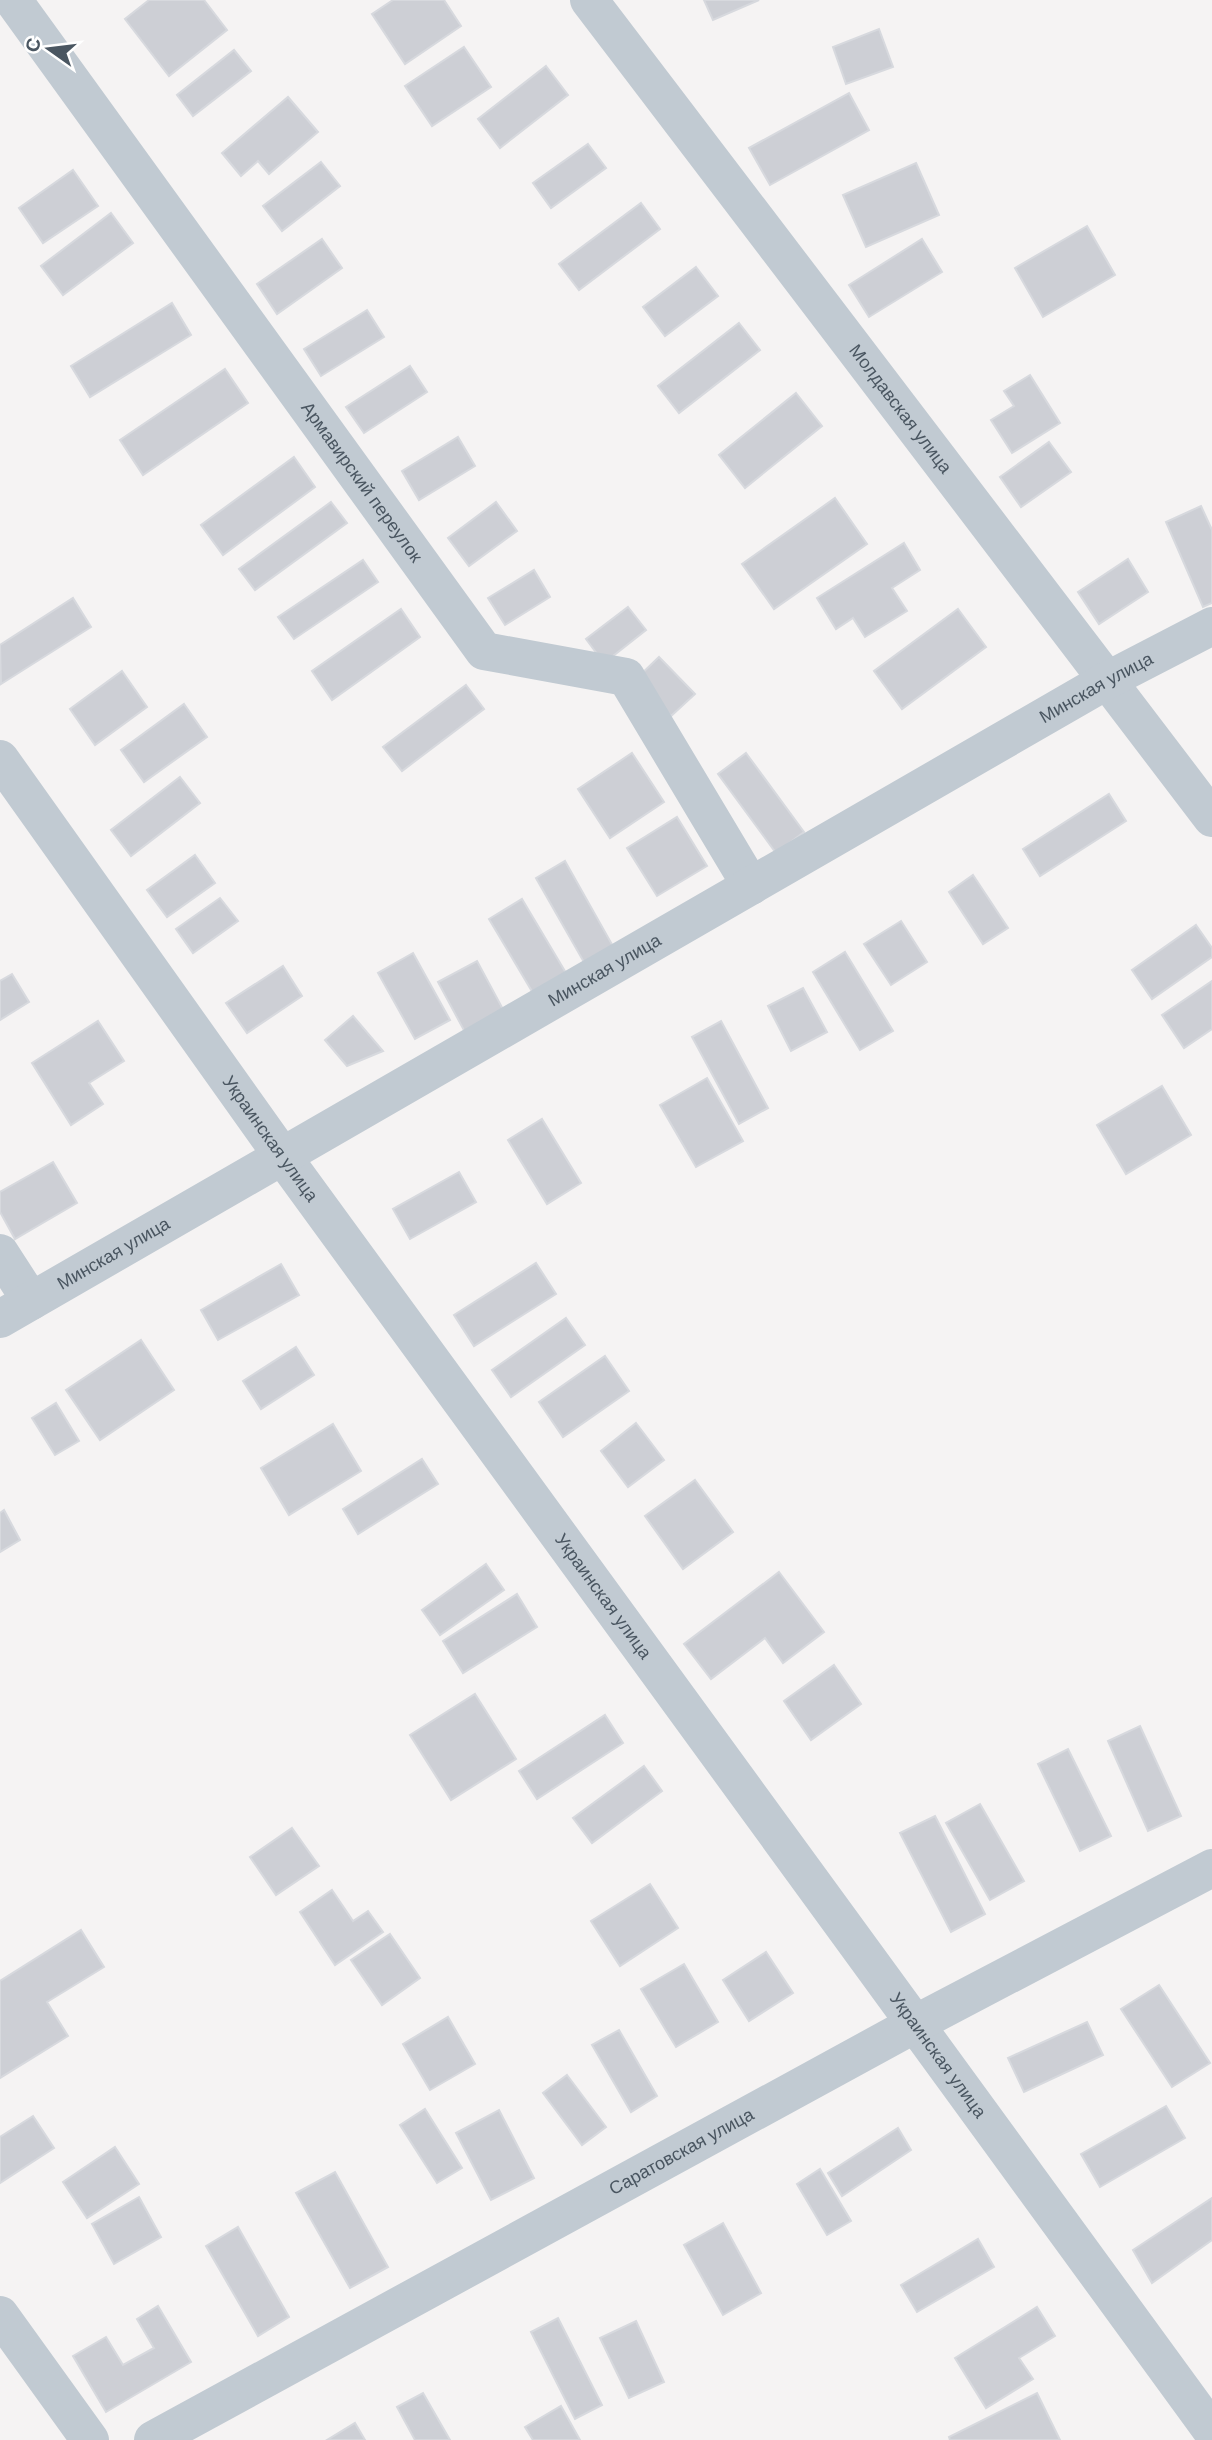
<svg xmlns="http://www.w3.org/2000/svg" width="1212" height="2440" viewBox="0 0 1212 2440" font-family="'DM Sans',sans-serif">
<rect width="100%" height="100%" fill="#f5f3f3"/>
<!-- building -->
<g fill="#cdcfd5" stroke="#d7d9de" stroke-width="2">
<path d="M149,0h55l23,30 -58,46 -44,-57z"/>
<path d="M393,0h51l17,26 -56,38 -33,-50z"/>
<path d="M704,0h55l-46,20z"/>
<path d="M879,29l14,38 -47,17 -13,-37z"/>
<path d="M464,47l27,40 -59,39 -27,-40z"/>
<path d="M234,50l17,21 -58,45 -16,-21z"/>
<path d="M546,66l22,29 -68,53 -22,-29z"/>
<path d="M849,93l20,37 -99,55 -21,-37z"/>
<path d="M288,97l30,35 -49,42 -11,-13 -17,15 -19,-23z"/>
<path d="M588,144l18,24 -55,40 -18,-25z"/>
<path d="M321,162l19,24 -58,45 -19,-25z"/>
<path d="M916,163l23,52 -73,32 -23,-52z"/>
<path d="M73,170l25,36 -55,37 -24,-35z"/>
<path d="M641,203l19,26 -81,61 -20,-26z"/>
<path d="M111,213l22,30 -70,52 -22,-29z"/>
<path d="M1087,226l28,49 -72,42 -28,-49z"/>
<path d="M322,239l20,29 -65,46 -20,-30z"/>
<path d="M922,239l20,33 -73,45 -20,-32z"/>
<path d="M696,267l22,29 -53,40 -22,-29z"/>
<path d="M172,303l19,32 -101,62 -19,-31z"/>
<path d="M367,310l17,27 -63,39 -17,-27z"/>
<path d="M739,323l21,27 -81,63 -21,-27z"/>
<path d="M410,366l17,26 -63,41 -18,-26z"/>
<path d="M225,369l23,34 -105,72 -23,-35z"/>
<path d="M1030,375l30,48 -48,30 -21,-33 23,-14 -10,-15z"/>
<path d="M796,393l26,33 -77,62 -26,-33z"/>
<path d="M458,437l17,29 -56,34 -17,-29z"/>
<path d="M1049,442l22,30 -50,35 -21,-30z"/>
<path d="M294,457l21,30 -92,68 -22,-30z"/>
<path d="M835,498l32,46 -93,65 -32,-45z"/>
<path d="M331,502l16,21 -92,67 -16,-21z"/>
<path d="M496,502l21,29 -48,35 -21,-28z"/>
<path d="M1201,506l11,24v73l-9,4 -37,-85z"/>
<path d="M904,543l16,27 -28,18 15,23 -42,26 -12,-19 -17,11 -19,-31z"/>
<path d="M1128,559l20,33 -49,32 -21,-32z"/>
<path d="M363,560l15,22 -84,57 -16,-22z"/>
<path d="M534,570l16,27 -45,28 -17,-27z"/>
<path d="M73,598l18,29 -90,57 -1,-39z"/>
<path d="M628,607l18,23 -42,33 -18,-24z"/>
<path d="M401,609l19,28 -88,63 -20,-29z"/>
<path d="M958,609l28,38 -84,62 -28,-38z"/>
<path d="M659,657l36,37 -24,22 -35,-37z"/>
<path d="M122,671l25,36 -52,38 -25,-36z"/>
<path d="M466,685l18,24 -82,62 -19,-24z"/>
<path d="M184,704l23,33 -63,45 -23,-32z"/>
<path d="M632,753l32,49 -54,36 -32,-49z"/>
<path d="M746,753l58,79 -28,21 -58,-79z"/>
<path d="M180,777l20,26 -69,53 -20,-26z"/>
<path d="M1109,794l17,27 -86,55 -17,-27z"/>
<path d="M677,817l30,49 -50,30 -30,-48z"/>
<path d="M195,855l20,28 -48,34 -20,-27z"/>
<path d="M565,861l49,87 -29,16 -49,-86z"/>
<path d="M973,875l35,53 -25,16 -34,-52z"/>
<path d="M220,898l18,23 -45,32 -17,-24z"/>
<path d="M522,899l44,74 -33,20 -44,-74z"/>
<path d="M901,921l26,41 -36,23 -27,-41z"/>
<path d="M1196,925l16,23v9l-60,42 -20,-29z"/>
<path d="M845,952l48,79 -33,19 -47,-78z"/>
<path d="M413,953l37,67 -35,19 -37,-66z"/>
<path d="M477,961l28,52 -39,21 -28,-52z"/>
<path d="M283,966l19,30 -55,37 -21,-30z"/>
<path d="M12,974l17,28 -29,18v-39z"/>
<path d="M1212,981v48l-28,19 -22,-33z"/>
<path d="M803,988l24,44 -36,19 -23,-45z"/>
<path d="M353,1016l30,35 -36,15 -22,-26z"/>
<path d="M98,1021l26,40 -35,22 14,21 -32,21 -39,-62z"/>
<path d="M721,1021l47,87 -29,16 -47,-87z"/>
<path d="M707,1078l36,63 -47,26 -36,-62z"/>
<path d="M1162,1086l29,49 -65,39 -29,-49z"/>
<path d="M542,1119l39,64 -34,21 -39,-64z"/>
<path d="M53,1162l24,41 -62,36 -15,-27v-20z"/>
<path d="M459,1172l17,30 -66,37 -17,-30z"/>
<path d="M536,1263l20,31 -82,52 -20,-31z"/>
<path d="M281,1264l18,31 -81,45 -17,-30z"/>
<path d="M566,1318l19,27 -74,52 -19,-27z"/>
<path d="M141,1340l33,50 -74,50 -34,-50z"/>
<path d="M296,1347l18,28 -53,34 -18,-28z"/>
<path d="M605,1356l24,35 -66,46 -24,-35z"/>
<path d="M56,1403l23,38 -24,14 -23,-37z"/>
<path d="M636,1423l28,37 -36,27 -27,-36z"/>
<path d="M333,1424l28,47 -72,44 -28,-47z"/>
<path d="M422,1459l16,25 -80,50 -15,-25z"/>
<path d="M695,1480l38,52 -50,37 -38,-53z"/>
<path d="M4,1510l16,30 -20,12v-39z"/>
<path d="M486,1564l18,26 -64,45 -18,-25z"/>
<path d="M779,1572l45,60 -41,31 -18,-25 -54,41 -27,-35z"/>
<path d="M517,1594l20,33 -74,46 -20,-32z"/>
<path d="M834,1665l27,39 -50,36 -27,-39z"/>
<path d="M475,1694l41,65 -65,41 -41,-65z"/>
<path d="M605,1715l18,28 -86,56 -18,-28z"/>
<path d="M1140,1726l41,90 -33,15 -40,-90z"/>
<path d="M1068,1749l43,87 -31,15 -42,-87z"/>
<path d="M644,1766l18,25 -70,52 -19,-25z"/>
<path d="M980,1804l44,77 -34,19 -44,-77z"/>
<path d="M935,1816l50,98 -34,18 -51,-99z"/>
<path d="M292,1828l27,38 -43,29 -26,-38z"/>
<path d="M650,1884l28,44 -58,38 -29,-45z"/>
<path d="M332,1890l21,31 15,-10 15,21 -48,33 -35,-53z"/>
<path d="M81,1930l23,37 -57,35 21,34 -68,42v-97z"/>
<path d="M390,1934l30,44 -38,27 -31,-45z"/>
<path d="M766,1952l27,41 -44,28 -26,-41z"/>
<path d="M684,1964l34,58 -42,25 -35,-58z"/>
<path d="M1159,1985l51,78 -38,24 -51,-78z"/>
<path d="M448,2017l27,47 -45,26 -27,-46z"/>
<path d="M1087,2022l16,33 -79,37 -16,-34z"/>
<path d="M619,2030l38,66 -26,16 -39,-67z"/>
<path d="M567,2075l39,52 -24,18 -39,-52z"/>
<path d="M1166,2106l19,32 -85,49 -19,-33z"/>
<path d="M425,2109l37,59 -25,15 -37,-58z"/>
<path d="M499,2110l35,68 -43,22 -35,-67z"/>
<path d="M33,2116l21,32 -54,35v-46z"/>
<path d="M898,2128l13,22 -69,46 -14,-23z"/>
<path d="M115,2147l24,37 -52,34 -24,-36z"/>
<path d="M820,2169l31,52 -24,14 -30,-51z"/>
<path d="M335,2172l53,95 -38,21 -54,-95z"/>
<path d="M139,2197l22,40 -47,27 -22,-40z"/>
<path d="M1212,2198v42l-60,43 -19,-33z"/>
<path d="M723,2223l38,70 -38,22 -39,-70z"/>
<path d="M238,2227l51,90 -31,19 -52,-90z"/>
<path d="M978,2239l16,28 -77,45 -16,-27z"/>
<path d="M158,2306l33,56 -85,50 -33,-56 33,-19 17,28 31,-17 -17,-29z"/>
<path d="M1037,2307l18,29 -36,22 14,21 -47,29 -31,-50z"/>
<path d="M558,2318l44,87 -27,14 -44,-87z"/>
<path d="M636,2321l28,61 -35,16 -29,-60z"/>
<path d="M423,2393l27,47h-35l-18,-33z"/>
<path d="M1037,2393l23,47h-110l-1,-3z"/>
<path d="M561,2406l19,34h-47l-8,-13z"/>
<path d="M355,2423l10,17h-38z"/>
</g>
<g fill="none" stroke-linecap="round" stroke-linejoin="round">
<!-- street -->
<g stroke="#c1cad2" stroke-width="38">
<path id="s1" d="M13,0l471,651 142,26 125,209"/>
<path id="s2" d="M589,0l623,818"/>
<path id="s3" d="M0,759l283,398 929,1274"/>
<path d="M0,1253l31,48"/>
<path id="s4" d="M0,1319l1106,-638 106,-55"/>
<path d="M0,2315l90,125"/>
<path id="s5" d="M153,2440l762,-416 297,-156"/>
</g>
</g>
<g text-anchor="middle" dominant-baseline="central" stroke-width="5" stroke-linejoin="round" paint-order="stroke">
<!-- street labels -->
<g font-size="18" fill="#4a5661" stroke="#fff">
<text stroke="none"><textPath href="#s2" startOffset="514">Молдавская улица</textPath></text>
<text stroke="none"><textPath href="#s1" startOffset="595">Армавирский переулок</textPath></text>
<text stroke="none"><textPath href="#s4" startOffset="1265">Минская улица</textPath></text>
<text stroke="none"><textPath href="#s4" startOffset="698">Минская улица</textPath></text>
<text stroke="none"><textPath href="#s3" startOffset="466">Украинская улица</textPath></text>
<text stroke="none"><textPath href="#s4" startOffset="131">Минская улица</textPath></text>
<text stroke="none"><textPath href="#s3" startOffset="1032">Украинская улица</textPath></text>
<text stroke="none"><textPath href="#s3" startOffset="1600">Украинская улица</textPath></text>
<text stroke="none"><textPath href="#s5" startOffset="602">Саратовская улица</textPath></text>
</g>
</g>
<!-- north arrow -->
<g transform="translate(49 49) rotate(284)" stroke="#ffffff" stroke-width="5" paint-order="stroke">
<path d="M0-5L12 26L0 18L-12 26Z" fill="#4a5661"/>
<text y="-10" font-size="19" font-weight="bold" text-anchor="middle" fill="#4a5661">С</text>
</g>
</svg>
